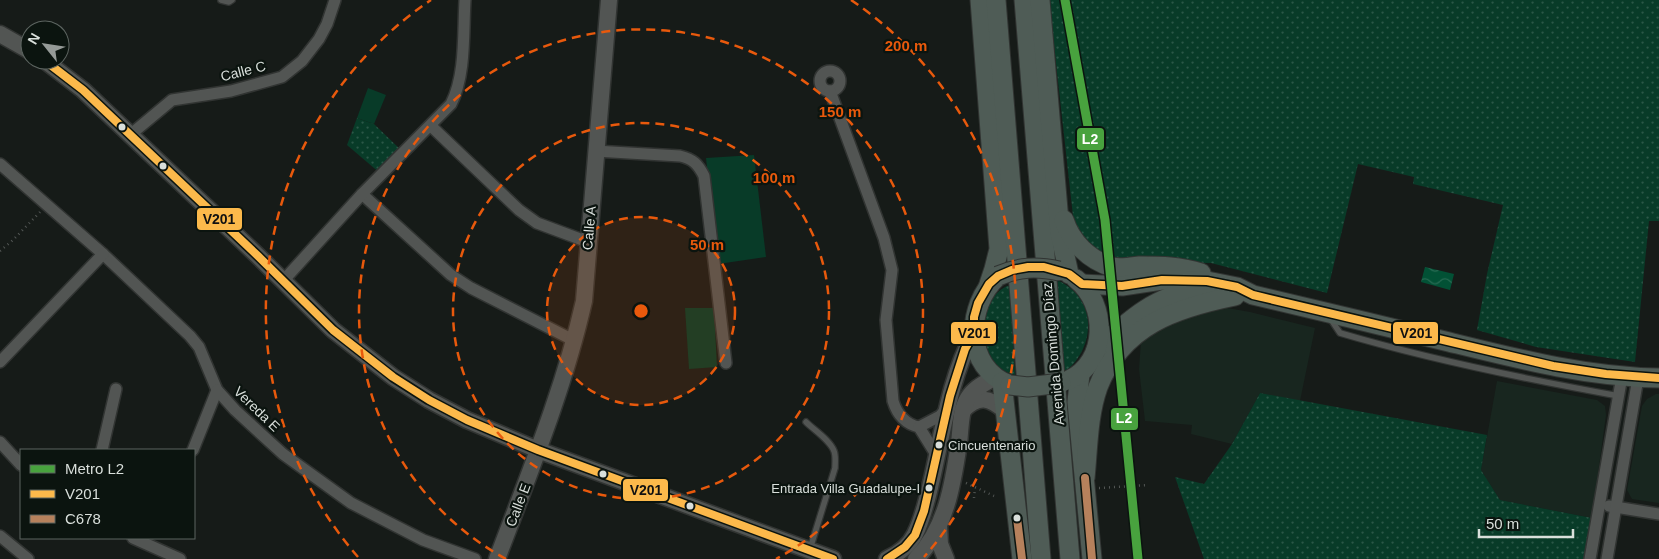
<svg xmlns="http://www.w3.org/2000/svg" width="1659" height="559" viewBox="0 0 1659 559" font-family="Arial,sans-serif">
<defs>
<pattern id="green-dots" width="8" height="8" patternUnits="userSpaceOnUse" patternTransform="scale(1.25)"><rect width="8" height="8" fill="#083b28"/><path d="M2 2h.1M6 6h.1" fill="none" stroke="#2b5747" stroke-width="1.8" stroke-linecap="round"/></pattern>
<pattern id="water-waves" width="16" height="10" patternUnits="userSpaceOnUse" patternTransform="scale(1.25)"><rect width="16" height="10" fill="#025135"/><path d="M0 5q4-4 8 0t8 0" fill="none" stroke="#266a52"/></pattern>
</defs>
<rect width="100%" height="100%" fill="#161b18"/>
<!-- built -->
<g fill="#18261f">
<path d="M1222,307l28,5 65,16 -15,73 -40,-8 -28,51 -41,-10 1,-9 -47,-4 -6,-52 2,-28 27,-17z"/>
<path d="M1497,381l100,19 8,6 1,9 -14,103 -92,-18 -19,-30z"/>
<path d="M1656,394h3v109l-27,-4 -5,-9 15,-84 5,-7z"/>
</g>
<!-- green -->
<g fill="url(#green-dots)">
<path d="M1049,0h610v221h-10l-14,141 -99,-15 -59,-17 10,-56 16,-69 -90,-21 1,-7 -56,-13 -31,129 -116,-30 -103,-2 -33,-27z"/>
<path d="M357,118l17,6 29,28 -22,22 -34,-29z"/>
<path d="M1059,281c38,18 37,65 7,90h-2l-7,-89z"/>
<path d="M1007,286h3l5,89c-38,-8 -42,-73 -8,-89z"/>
<path d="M1260,393l227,42 -6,35 19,30 92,18 -8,41h-380l-29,-82 29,7 28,-40z"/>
</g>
<!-- pitch -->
<g fill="#083b28">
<path d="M368,88l18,7 -12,29 -17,-6z"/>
<path d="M754,155l12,102 -48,7 -12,-106z"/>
<path d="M685,308h29l3,59 -28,2z"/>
</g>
<!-- water -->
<path fill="url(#water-waves)" d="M1425,267l29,7 -4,16 -29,-8z"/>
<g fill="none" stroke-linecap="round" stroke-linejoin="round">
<defs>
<g id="lane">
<path d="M221,0l8,2 3,-2"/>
<path d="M1330,318l10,15c91,27 185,46 279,63"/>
<path d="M806,422c8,8 24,18 28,29 2,5 1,12 1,17l-25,81"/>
</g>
<g id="street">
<circle cx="830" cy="81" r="10"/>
<path d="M830,91l54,147 8,32 -6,50 7,81c4,13 12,23 26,26l18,29"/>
<path d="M431,126l88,84 18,13 51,19"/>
<path d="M130,135l42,-35 59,-9 51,-14 20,-16 17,-22 8,-15 8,-24"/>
<path d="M595,151l85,5c13,3 18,8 24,20l22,187"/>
<path d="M0,164l103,90 87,82 9,11 18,43 18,20 48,44 68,49 72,37 52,19"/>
<path d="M362,194l89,81 20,13 104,53"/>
<path d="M283,281l79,-87 89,-90c15,-29 12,-71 14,-104"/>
<path d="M0,362l103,-108"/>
<path d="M919,427l21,-11 7,-8"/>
<path d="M0,442l21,23"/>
<path d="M102,450l14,-61"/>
<path d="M193,450l24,-60"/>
<path d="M1609,506l50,8"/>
<path d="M0,536l28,23"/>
<path d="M133,538l47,21"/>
<path d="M1590,559l32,-183"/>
<path d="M1607,559l31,-181"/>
</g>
<g id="secondary">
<path d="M0,34l30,17"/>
<path d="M44,60l39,30 175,166 75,74 60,47 36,23 38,20 71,30 295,109"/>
<path d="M963,410c16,-15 26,-13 42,1"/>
<path d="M939,526l1,18 6,15"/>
<path d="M497,559c32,-85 67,-170 87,-258l25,-301"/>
<path d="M887,559c11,-5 23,-14 28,-25 8,-16 12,-34 16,-51 12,-51 18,-104 43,-150"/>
<path d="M916,559c30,-30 37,-75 43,-116 2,-15 1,-32 9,-45 6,-10 17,-15 27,-21"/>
</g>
<g id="primary">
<path d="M980,0l19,249 -5,20 -5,15"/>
<path d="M996,0l45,559"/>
<path d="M1024,0l46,559"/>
<path d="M1040,0l20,233 9,41"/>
<path d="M1064,220c7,22 25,40 48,47 8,2 19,0 27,-1 22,0 41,0 62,7"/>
<path d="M998,276c-33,30 -34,92 12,109"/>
<path d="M1082,284l40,2 40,-6 45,1 30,6 16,8c65,15 131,31 196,47 69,17 139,35 210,36"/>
<path d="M1096,350c28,-25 59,-56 99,-58 6,0 13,1 19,2"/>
<path d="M1080,374l-3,28 15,157"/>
<path d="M1069,380c39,-18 39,-76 7,-101"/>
<path d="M1002,382l20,177"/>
<path d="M1085,478c3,-30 3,-63 13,-91 24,-62 78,-79 137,-91"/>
</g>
</defs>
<!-- lane casing -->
<use href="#lane" stroke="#313432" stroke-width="8"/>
<!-- street casing -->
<use href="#street" stroke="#313432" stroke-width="14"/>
<!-- secondary casing -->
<use href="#secondary" stroke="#313432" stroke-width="19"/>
<!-- primary casing -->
<use href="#primary" stroke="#313432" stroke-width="21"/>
<!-- path -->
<g stroke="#535755" stroke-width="2.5" stroke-dasharray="1 4" stroke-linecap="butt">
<path d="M0,251l13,-11 27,-28"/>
<path d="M966,483l28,13"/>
<path d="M1099,488l49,-3"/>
<path d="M974,498l1,-10"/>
</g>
<!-- lane -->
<use href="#lane" stroke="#525553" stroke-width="5.5"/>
<!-- street -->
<use href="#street" stroke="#525553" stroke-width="11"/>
<!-- secondary -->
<use href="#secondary" stroke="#525553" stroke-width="16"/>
<!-- primary -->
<use href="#primary" stroke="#4f5c56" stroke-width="19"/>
<defs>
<g id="primary-bridge">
<path d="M998,276c21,-9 38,-10 61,-5"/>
<path d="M1010,385l18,2 33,-4"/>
</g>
</defs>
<!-- primary-bridge casing -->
<use href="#primary-bridge" stroke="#313432" stroke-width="21" stroke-linecap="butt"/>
<!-- primary-bridge -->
<use href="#primary-bridge" stroke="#4f5c56" stroke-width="19"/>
<defs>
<g id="bus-1">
<path d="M44,60l39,30 175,166 75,74 60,47 36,23 38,20 71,30 295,109"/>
<path d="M887,559l18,-12 10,-12 9,-24 26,-115 15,-47 9,-16v-16l4,-14 11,-19 9,-8 14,-6 16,-3h16l25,7 13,10 40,2 40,-6 45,1 30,6 16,8 300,71 53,8 53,4"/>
</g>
<g id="bus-2">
<path d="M1085,478l7,81"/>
<path d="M1017,518l5,41"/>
</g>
</defs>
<!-- bus-1 casing -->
<use href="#bus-1" stroke="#0b140f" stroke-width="11"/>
<!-- bus-2 casing -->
<use href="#bus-2" stroke="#0b140f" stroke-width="11"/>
<!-- bus-1 -->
<use href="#bus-1" stroke="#fcb94b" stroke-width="8"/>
<!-- bus-2 -->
<use href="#bus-2" stroke="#b6815c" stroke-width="8"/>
<defs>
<path id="metro-1" d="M1065,0l40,220 33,339"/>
</defs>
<!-- metro-1 casing -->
<use href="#metro-1" stroke="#0b140f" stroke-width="12"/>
<!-- metro-1 -->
<use href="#metro-1" stroke="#48a23e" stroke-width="9"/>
</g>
<!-- distance rings -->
<circle cx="641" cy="311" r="94" fill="#e8590c" fill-opacity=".12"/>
<g fill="none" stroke="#e8590c" stroke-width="2.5" stroke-dasharray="9 6">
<circle cx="641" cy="311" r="94"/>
<circle cx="641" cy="311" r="188"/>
<path d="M506 559A282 282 0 1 1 776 559"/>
<path d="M358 557A375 375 0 0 1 431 0M851 0A375 375 0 0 1 924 557"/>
</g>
<!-- markers -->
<g fill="#d9dfdb" stroke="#0b140f" stroke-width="2">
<circle cx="122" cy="127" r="4.5"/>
<circle cx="163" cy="166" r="4.5"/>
<circle cx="939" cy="445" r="4.5"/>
<circle cx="603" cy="474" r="4.5"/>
<circle cx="929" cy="488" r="4.5"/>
<circle cx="690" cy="506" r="4.5"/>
<circle cx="1017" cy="518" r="4.5"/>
</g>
<g text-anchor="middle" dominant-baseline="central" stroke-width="4.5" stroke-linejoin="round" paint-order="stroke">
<!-- bus labels -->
<g font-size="13" fill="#d9dfdb" stroke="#0b140f" text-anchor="start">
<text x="948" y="445">Cincuentenario</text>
<text x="920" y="488" text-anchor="end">Entrada Villa Guadalupe-I</text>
</g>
<!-- street labels -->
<g font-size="14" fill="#d9dfdb" stroke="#0b140f">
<text transform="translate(243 71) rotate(-14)">Calle C</text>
<text transform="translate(589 228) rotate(-85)">Calle A</text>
<text transform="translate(1053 354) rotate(-95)">Avenida Domingo Díaz</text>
<text transform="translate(257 409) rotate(44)">Vereda E</text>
<text transform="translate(518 505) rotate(-69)">Calle E</text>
</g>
</g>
<circle cx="641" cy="311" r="8" fill="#e8590c" stroke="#0b140f" stroke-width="2.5"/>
<g font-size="15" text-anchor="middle" font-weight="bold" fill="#e8590c" stroke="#0b140f" stroke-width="4.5" stroke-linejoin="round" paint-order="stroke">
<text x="906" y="51">200 m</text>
<text x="840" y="117">150 m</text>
<text x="774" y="183">100 m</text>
<text x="707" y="250">50 m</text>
</g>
<g stroke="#0b140f" stroke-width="2">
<rect x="1076" y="127" width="29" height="24" rx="5" fill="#48a23e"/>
<rect x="196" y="207" width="47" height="24" rx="5" fill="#fcb94b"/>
<rect x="950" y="321" width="47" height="24" rx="5" fill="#fcb94b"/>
<rect x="1392" y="321" width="47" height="24" rx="5" fill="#fcb94b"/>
<rect x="1110" y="407" width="29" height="24" rx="5" fill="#48a23e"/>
<rect x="622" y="478" width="47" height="24" rx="5" fill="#fcb94b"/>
</g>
<g font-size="14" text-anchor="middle" font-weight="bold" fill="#fff">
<text x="1090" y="144">L2</text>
<text x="1124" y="423">L2</text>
</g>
<g font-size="14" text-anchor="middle" font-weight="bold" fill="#111">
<text x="219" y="224">V201</text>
<text x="974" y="338">V201</text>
<text x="1416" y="338">V201</text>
<text x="646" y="495">V201</text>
</g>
<!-- legend -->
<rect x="20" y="449" width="175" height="90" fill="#0b140f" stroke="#5d6561"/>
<rect x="30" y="465" width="25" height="8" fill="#48a23e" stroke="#5d6561"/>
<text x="65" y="474" font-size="15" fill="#d9dfdb">Metro L2</text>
<rect x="30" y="490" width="25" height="8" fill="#fcb94b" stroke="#5d6561"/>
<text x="65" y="499" font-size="15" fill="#d9dfdb">V201</text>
<rect x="30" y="515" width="25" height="8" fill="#b6815c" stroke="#5d6561"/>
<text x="65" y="524" font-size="15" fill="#d9dfdb">C678</text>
<!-- north arrow -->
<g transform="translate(45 45) rotate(300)"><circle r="24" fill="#0b140f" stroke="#5d6561"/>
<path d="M0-4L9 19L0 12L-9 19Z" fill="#959a97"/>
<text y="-8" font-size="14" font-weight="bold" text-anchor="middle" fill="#d9dfdb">N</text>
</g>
<!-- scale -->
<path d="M1479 529v8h94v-8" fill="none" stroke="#d9dfdb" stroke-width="2.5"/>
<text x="1486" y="529" font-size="15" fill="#d9dfdb" stroke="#0b140f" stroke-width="4" paint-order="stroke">50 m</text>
</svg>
